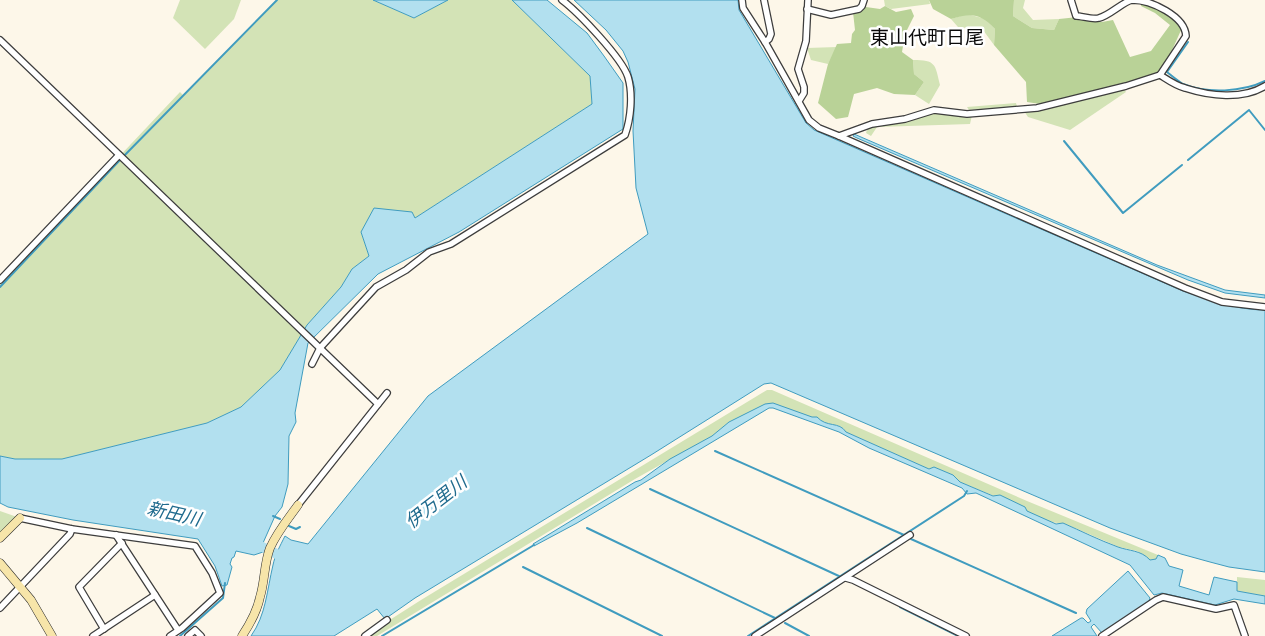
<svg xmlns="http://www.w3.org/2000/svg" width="1265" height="636" viewBox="0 0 1265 636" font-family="Bitter,'Noto Sans JP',serif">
<rect width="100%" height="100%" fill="#fdf7e9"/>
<!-- green -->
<g fill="#d3e3b6">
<path d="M180,0h61l-7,19 -29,30 -32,-31z"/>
<path d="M277,0h96l41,18 34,-18h64l78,76 2,28 -177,114 -54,14 8,24 -17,13 -11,18 -34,38 -27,45 -39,37 -34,16 -145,36h-47l-15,-3v-173l180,-191 3,3z"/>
<path d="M884,0h45l1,4 -39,5 -6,-3z"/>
<path d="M1014,0h11l-2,8 10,12 26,-1 -5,11 -22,-2 -19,-12z"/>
<path d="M967,14l19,5 9,10 -1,16 -11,-15 -25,-3 -7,-8z"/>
<path d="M837,47l-9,17 -17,-4 -4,-12z"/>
<path d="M913,60c23,0 22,4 27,25l-11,19 -14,-9 9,-13 -10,-8z"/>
<path d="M1124,89l2,3 -56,38 -42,-13 -4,-6z"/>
<path d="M1016,103l1,4 -48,3 -2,-3z"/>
<path d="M937,112l35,3 -2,9 -93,3 -6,9 -5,-3 2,-6z"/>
<path d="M767,390h5l255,111 131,54 -2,4 -6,1 -13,-9 -18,-4 -56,-24c-19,2 -47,-18 -63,-28l-6,1 -34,-14 -7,-7 -19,-8 -5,2 -83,-37c-6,-11 -19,-4 -29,-15l-5,1 -39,-15 -44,19 -17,14 -77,43 -258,157h-9l17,-13 36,-23z"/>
<path d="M0,511l17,6 -17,18z"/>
<path d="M1237,577l28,3v16l-28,-5z"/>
</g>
<!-- forest -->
<g fill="#b9d297">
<path d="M929,0h85l-1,16 19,12 22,2 5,-11 19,-2 24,5 11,-2 17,37 21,-6 19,-26 -15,-12 -14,-7v-2c14,0 33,12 41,24l-13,29 -14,18 -115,29 -13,-2 -1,-20 -32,-37 1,-16c-15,-16 -24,-16 -44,-10l-18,-10z"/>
<path d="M885,6l11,6 15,-3 3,7 -9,18 -3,18 11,8 1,14 10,8 -9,13 -21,-1 -17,-6 -23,6 -6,23 -12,2 -18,-16 10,-39 9,-20 14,-1 1,-9 3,-4 -2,-18 13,-5 14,2z"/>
</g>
<!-- water -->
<g fill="#b2e0ef" stroke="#409cbf">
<path d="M373,0h75l-34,18z"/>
<path d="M512,0h35l40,33 17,23 19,27v46l-164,103 -81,42 -70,69 -13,70 1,9 -7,14 -1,48 -6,23 -7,9 -12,27 2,1 -2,8 -9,3 -18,-4 -2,6 -2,1 -2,6 2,3 -5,18 -5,1 -7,-20 -17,-27 -125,-19 -65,-13 -8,-4v-47l15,3h47l145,-36 34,-16 39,-37 27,-45 34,-38 11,-18 17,-13 -8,-24 13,-24 38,4 3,6 177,-114 -2,-28z"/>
<path d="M574,0h164l1,10 67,113 8,7 369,161c27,9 53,19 82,19v262l-36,-5 -19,-5 -29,-8 -71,-26 -339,-145 -7,1 -113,71 -236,143 -30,21 -8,-10 -43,27h-83c15,-21 16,-46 22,-71 2,-10 7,-19 12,-29l6,4 17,4 120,-148 220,-162 -12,-46 -3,-57 2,-42 -7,-27 -5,-11 -17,-21z"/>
<path d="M854,134l303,131 68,25 40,5v3l-40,-5 -37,-13 -331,-142 -4,-2z"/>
<path d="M773,403l39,14h5c10,11 22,4 29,15l83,37 5,-2 19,8 7,7 33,14 7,-1 25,12 2,4 29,13 7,-1c18,8 36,17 55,24 11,4 23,3 32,13l6,-1 2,-4 7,3 4,8 14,4 -4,16 30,9 5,-18 23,5v9l28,5v8l-31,-5 -19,6 -53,-12 -8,2 -24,-30 -154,-72 -9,1 -5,-6 -93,-40 -30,-16 -66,-24h-4l-192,115 -43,23 -1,-2 102,-62 6,-2 29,-21 42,-23 17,-14 36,-18z"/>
<path d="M1128,571l22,27 -1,3 -47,32 -8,-9 -3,3 6,9h-45l29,-18h2l5,5 3,-2 -5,-8 1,-4z"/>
</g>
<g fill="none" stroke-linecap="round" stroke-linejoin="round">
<!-- stream -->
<g stroke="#409cbf" stroke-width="2">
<path d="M1188,42l-21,30c5,4 11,9 16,12 24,10 60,8 82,-3"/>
<path d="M1064,141l59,72 59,-48"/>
<path d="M1188,160l61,-50 16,20"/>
<path d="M0,287l119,-126 158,-161"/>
<path d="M715,451l189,84"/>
<path d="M650,489l191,88"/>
<path d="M273,516l7,3"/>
<path d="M289,526l7,3 4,-2"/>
<path d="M587,528l188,90"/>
<path d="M911,539l165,74"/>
<path d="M523,567l139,69"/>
<path d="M900,607l58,29"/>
<path d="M785,623l24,13"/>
<path d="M180,636l43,-38 2,-15"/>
<path d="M382,636l152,-91"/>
<path d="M748,636l216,-140 3,-5"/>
</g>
<!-- river -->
<path stroke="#b2e0ef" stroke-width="10" d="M252,542l37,18"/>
<defs>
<g id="street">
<path d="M742,0l1,8 22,34 44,78 10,8 20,8 33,-12 33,-5 29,-9 33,4 70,-6 89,-22 34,-11 26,-39c-1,-20 -35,-36 -54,-36 -8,1 -23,16 -33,18 -6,2 -17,-2 -23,-2l-5,-16"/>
<path d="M764,0l7,34 -2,5 -4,3"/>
<path d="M807,9l24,6 28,-6 3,-3 2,-6"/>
<path d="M0,40l378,364"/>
<path d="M1160,75c8,5 16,11 25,13 25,8 57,12 80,-2"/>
<path d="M799,101l5,-8v-6l-6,-18 8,-28 2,-41"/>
<path d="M839,136l346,152 37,14 43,5"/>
<path d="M0,280l119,-125"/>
<path d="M312,364l8,-16 56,-61 30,-17 23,-18 22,-8 174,-109c6,-17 8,-41 3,-58 -6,-19 -50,-65 -66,-77"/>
<path d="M298,505l89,-112"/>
<path d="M20,518l52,11 123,17 17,27 8,20 -38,35 -12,8"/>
<path d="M116,535l62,95"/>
<path d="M846,578l7,2 113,56"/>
<path d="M0,608l70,-74 2,-5"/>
<path d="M104,629l-25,-42 43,-44"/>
<path d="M93,636l62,-41"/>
<path d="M188,636l7,-6 6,6"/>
<path d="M365,636l22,-16"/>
<path d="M755,636l155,-101"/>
<path d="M1102,636l54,-36 7,-3 53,12 18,-4 11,31"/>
</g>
<g id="secondary">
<path d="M0,538l20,-20"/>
<path d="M0,563l31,37 21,36"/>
<path d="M242,636c8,-12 15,-24 18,-39 5,-16 4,-34 10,-49 7,-16 18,-29 28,-43"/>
</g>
</defs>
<!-- street casing -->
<use href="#street" stroke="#3d3d3d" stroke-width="8"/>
<!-- secondary casing -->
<use href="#secondary" stroke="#2c2c2c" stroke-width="9"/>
<!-- street -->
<use href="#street" stroke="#fff" stroke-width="5.5"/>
<!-- secondary -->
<use href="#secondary" stroke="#f7e5a9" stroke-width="8"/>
</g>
<g text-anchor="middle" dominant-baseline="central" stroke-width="5" stroke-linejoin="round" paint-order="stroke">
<!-- water labels -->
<g font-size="18" font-style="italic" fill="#206b8e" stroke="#fff">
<text transform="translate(436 502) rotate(-38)">伊万里川</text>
<text transform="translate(174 514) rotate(13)">新田川</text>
</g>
<!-- quarter labels -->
<g font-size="19" fill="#0a0a0a" stroke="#fff">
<text x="927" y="37">東山代町日尾</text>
</g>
</g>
</svg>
